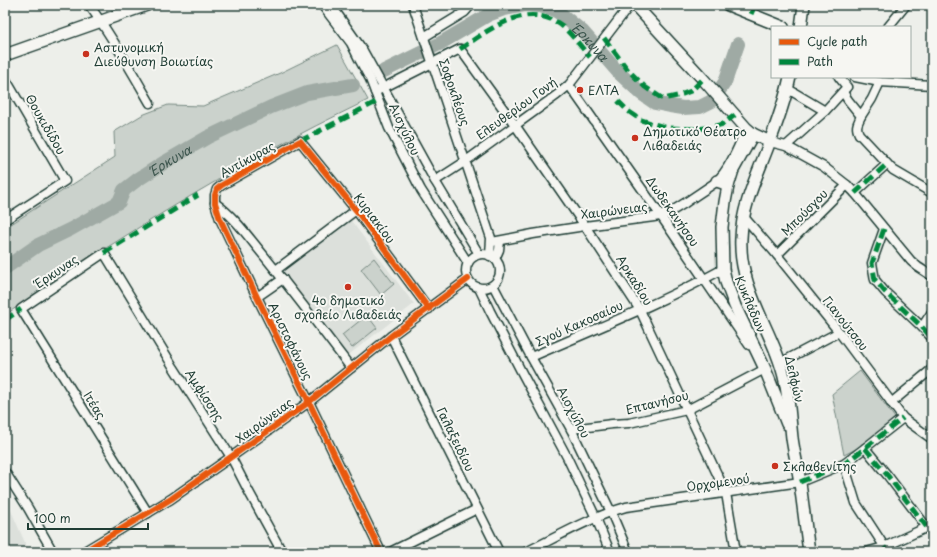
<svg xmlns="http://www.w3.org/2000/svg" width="937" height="557" viewBox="0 0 937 557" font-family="'Playpen Sans',sans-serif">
<rect width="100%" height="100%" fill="#edefea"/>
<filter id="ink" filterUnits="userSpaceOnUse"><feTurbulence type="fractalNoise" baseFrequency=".025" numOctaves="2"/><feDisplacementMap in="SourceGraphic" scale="8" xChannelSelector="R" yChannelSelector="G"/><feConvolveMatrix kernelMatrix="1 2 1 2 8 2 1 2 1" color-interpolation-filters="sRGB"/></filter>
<g filter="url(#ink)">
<!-- built -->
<g fill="#dce0db">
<path d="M349,218l65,86 -68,53 -65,-86z"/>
<path d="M5,497l1,2 23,53h-24z"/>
</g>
<!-- green -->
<g fill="#cbd2cc" stroke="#758880">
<path d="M337,45l31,55c-35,17 -69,34 -103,53 -89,50 -176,104 -260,162v-87l110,-71 -1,-25 28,-17 26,-10 35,1 77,-33z"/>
<path d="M374,258l20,26 -13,11 -20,-26z"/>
<path d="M367,315l10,13 -25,20 -10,-13z"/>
<path d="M860,371l35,47 -29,26 -22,11 -12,-61z"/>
</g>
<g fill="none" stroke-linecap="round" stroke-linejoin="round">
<!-- river -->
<g stroke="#9faaa4" stroke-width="14">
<path id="s1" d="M384,71l55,-27 49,-29 16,-6 21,-4 14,1 14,3 8,5 12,10 10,8 35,40 24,22 13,9 15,3 13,2 17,-1 12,-6 13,-19 13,-38"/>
<path id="s2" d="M5,268l33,-23 33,-16 48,-27 5,-12 13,-10 28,-18 43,-25 63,-30 36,-14 46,-8"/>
</g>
<defs>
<g id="minor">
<path d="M89,5c23,31 42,65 61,98"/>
<path d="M322,5l29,38 7,14 12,22 19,49 32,62 47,73"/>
<path d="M331,5l31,44 73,132 44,73"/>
<path d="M413,5l78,233 -1,18"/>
<path d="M888,27l18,-22"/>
<path d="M424,37l41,-25 6,-7"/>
<path d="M855,77l25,5 52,3"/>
<path d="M5,78l60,103 -60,39"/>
<path d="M569,85l92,131 88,129"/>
<path d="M788,89l37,22"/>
<path d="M375,92l85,-43 55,76 70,101 55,84 86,183 10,59"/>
<path d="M843,92l5,8 13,16c-3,7 -6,10 -2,18l34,36 39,23"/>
<path d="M861,116l11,-17 8,-17"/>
<path d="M770,142l16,4 38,21 23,18 8,8 56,68 7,6 14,9"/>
<path d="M786,146l39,-35 22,-24 -8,-10"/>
<path d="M435,181l31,-20 91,-66 12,-10 61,-80"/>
<path d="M855,193l32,-29"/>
<path d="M215,203c20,14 34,35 50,54 29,36 58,74 86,111"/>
<path d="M744,217l33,38 62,77 64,86 29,21"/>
<path d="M884,229l-12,34 3,17 10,12 37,35 10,11"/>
<path d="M492,242l41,-8 52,-8 69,-9c12,-1 21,-8 31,-14 10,-7 21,-14 31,-21 13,-12 24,-38 30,-54"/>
<circle cx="483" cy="271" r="17"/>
<path d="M777,255l70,-70"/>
<path d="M495,259l4,-9 1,-9"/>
<path d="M276,270l80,-60"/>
<path d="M493,285l38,72 40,72 40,83 17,40"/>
<path d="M479,288l11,23 32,62 45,84 29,61 14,34"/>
<path d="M257,297l26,-18"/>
<path d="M922,327l10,-15"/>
<path d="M391,336l108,216"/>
<path d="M531,357c64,-28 130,-54 192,-88"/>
<path d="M780,363l59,-31"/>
<path d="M891,403l41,-34"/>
<path d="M571,429l41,-5 17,-1 58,-13 78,-41"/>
<path d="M865,448l23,28 44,58"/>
<path d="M844,464l12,39 32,49"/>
<path d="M5,472l23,36 25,44"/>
<path d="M148,513l-127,-204 83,-56 70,115 57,89 18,35 33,60"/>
<path d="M83,552l88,-53 60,-42 78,-55 82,-66 77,-57"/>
<path d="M381,552l-72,-150 -52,-105 -37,-78 -5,-16v-8l2,-6 5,-4 78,-44 56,69 73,99"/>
<path d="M390,552l87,-43"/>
<path d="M526,552c33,-16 65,-35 100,-45l174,-25 44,-18 21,-16 38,-30"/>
<path d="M866,552l18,-5 48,-22"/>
</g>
<g id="secondary">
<path d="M635,5l68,74 43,49 7,6 17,8"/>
<path d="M728,5l55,22"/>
<path d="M801,27l3,-22"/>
<path d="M5,55l142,-50"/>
<path d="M790,77c-5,24 -14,49 -23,72 -11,29 -25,58 -26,89 -3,52 34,95 44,143 4,19 5,38 7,57 2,15 6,30 8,45 3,23 6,46 9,69"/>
<path d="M753,134l-20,36 -5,16 -3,16 -3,25 1,42 3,13 9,24 30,63 22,55"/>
<path d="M717,181l6,2 5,3"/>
</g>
</defs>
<!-- minor casing -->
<use href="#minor" stroke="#1f3d34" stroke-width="11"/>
<!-- secondary casing -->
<use href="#secondary" stroke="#1f3d34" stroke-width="14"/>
<!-- minor -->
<use href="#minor" stroke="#f6f6f2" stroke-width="8"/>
<!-- secondary -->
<use href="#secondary" stroke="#f6f6f2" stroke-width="11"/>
<!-- quiet -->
<g stroke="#00873e" stroke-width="5" stroke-dasharray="10 5" stroke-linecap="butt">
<path d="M751,14l4,-9"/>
<path d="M604,38l24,32 17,17 18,12 14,-3 14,-5 12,-12"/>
<path d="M460,49c29,-19 66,-49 101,-24 11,9 20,22 29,32"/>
<path d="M618,101l10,10 13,9 27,8 30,1 14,-2 11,-3 12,-9"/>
<path d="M300,141l78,-40"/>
<path d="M855,193l32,-29"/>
<path d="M884,229l-12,34 3,17 10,12 37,35 10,11"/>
<path d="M104,253l94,-58"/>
<path d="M5,320l16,-11"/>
<path d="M865,448l23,28 44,58"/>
<path d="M800,482l44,-18 21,-16 38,-30"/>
<path d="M884,547l4,5"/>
</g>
<defs>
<g id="cycleway">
<path d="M83,552l88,-53 60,-42 78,-55 82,-66 77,-57"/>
<path d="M381,552l-72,-150 -52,-105 -37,-78 -5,-16v-8l2,-6 5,-4 78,-44 56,69 73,99"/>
</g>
</defs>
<!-- cycleway casing -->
<use href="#cycleway" stroke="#f6f6f2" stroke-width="8"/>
<!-- cycleway -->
<use href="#cycleway" stroke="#e8590c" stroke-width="6"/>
</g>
</g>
<!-- markers -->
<g fill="#c8321e" stroke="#f6f6f2" stroke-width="1.5">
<circle cx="86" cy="54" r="4"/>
<circle cx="580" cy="90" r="4"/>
<circle cx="635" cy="138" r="4"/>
<circle cx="348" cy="287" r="4"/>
<circle cx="775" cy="466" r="4"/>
</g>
<g text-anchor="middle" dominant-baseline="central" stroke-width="4" stroke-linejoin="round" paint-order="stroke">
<!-- poi labels -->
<g font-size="12" fill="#1f3d34" stroke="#f6f6f2" text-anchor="start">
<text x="94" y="47">Αστυνομική<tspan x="94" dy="14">Διεύθυνση Βοιωτίας</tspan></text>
<text x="588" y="90">ΕΛΤΑ</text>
<text x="643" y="131">Δημοτικό Θέατρο<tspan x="643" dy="14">Λιβαδειάς</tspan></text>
<text x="348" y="300" text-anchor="middle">4ο δημοτικό<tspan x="348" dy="14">σχολείο Λιβαδειάς</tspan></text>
<text x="783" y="466">Σκλαβενίτης</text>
</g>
<!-- street labels -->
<g font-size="12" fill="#1f3d34" stroke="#f6f6f2">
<text transform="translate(455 92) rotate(71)">Σοφοκλέους</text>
<text transform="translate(516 108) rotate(-36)">Ελευθερίου Γονή</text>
<text transform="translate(46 124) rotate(60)">Θουκιδίδου</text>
<text transform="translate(405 129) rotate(65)">Αισχύλου</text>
<text transform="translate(247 159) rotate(-29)">Αντίκυρας</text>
<text transform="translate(614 210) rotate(-7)">Χαιρώνειας</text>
<text transform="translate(673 211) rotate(55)">Δωδεκανήσου</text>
<text transform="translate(804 212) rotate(-45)">Μπούσγου</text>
<text transform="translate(375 218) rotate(53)">Κυριακίου</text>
<text transform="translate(56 271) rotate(-34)">Έρκυνας</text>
<text transform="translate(635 280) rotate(58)">Αρκαδίου</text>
<text transform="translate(751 304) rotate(67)">Κυκλάδων</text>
<text transform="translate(579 323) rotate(-24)">Σγού Κακοσαίου</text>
<text transform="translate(846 323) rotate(52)">Γιανούτσου</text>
<text transform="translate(291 341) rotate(64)">Αριστοφάνους</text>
<text transform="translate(795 379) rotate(77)">Δελφών</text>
<text transform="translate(205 395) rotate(57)">Αμφίσσης</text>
<text transform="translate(657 402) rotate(-14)">Επτανήσου</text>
<text transform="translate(95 405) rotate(58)">Ιτέας</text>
<text transform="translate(574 412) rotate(62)">Αισχύλου</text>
<text transform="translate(264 420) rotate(-36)">Χαιρώνειας</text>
<text transform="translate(456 439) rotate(64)">Γαλαξειδίου</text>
<text transform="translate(718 482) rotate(-8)">Ορχομενού</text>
</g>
<!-- water labels -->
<g font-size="13" font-style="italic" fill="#3f5850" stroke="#f6f6f2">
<text stroke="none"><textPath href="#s1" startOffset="235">Έρκυνα</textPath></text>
<text stroke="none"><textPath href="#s2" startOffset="200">Έρκυνα</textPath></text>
</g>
</g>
<!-- margin -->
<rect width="937" height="557" fill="none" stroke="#f6f6f2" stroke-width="20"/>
<rect x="10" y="10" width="917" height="537" fill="none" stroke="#1f3d34" stroke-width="1.5" filter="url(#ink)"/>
<!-- legend -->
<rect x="771" y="26" width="140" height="52" fill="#f6f6f2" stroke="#a0aca6"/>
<rect x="779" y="39" width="20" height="6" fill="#e8590c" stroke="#a0aca6"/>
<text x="807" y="46" font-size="12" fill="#1f3d34">Cycle path</text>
<rect x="779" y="59" width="20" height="6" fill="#00873e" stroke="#a0aca6"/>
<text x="807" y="66" font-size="12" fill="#1f3d34">Path</text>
<!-- scale -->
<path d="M28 523v6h120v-6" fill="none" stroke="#1f3d34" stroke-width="2"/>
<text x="34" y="523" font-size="12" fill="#1f3d34" stroke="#f6f6f2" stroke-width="3" paint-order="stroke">100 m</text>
</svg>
